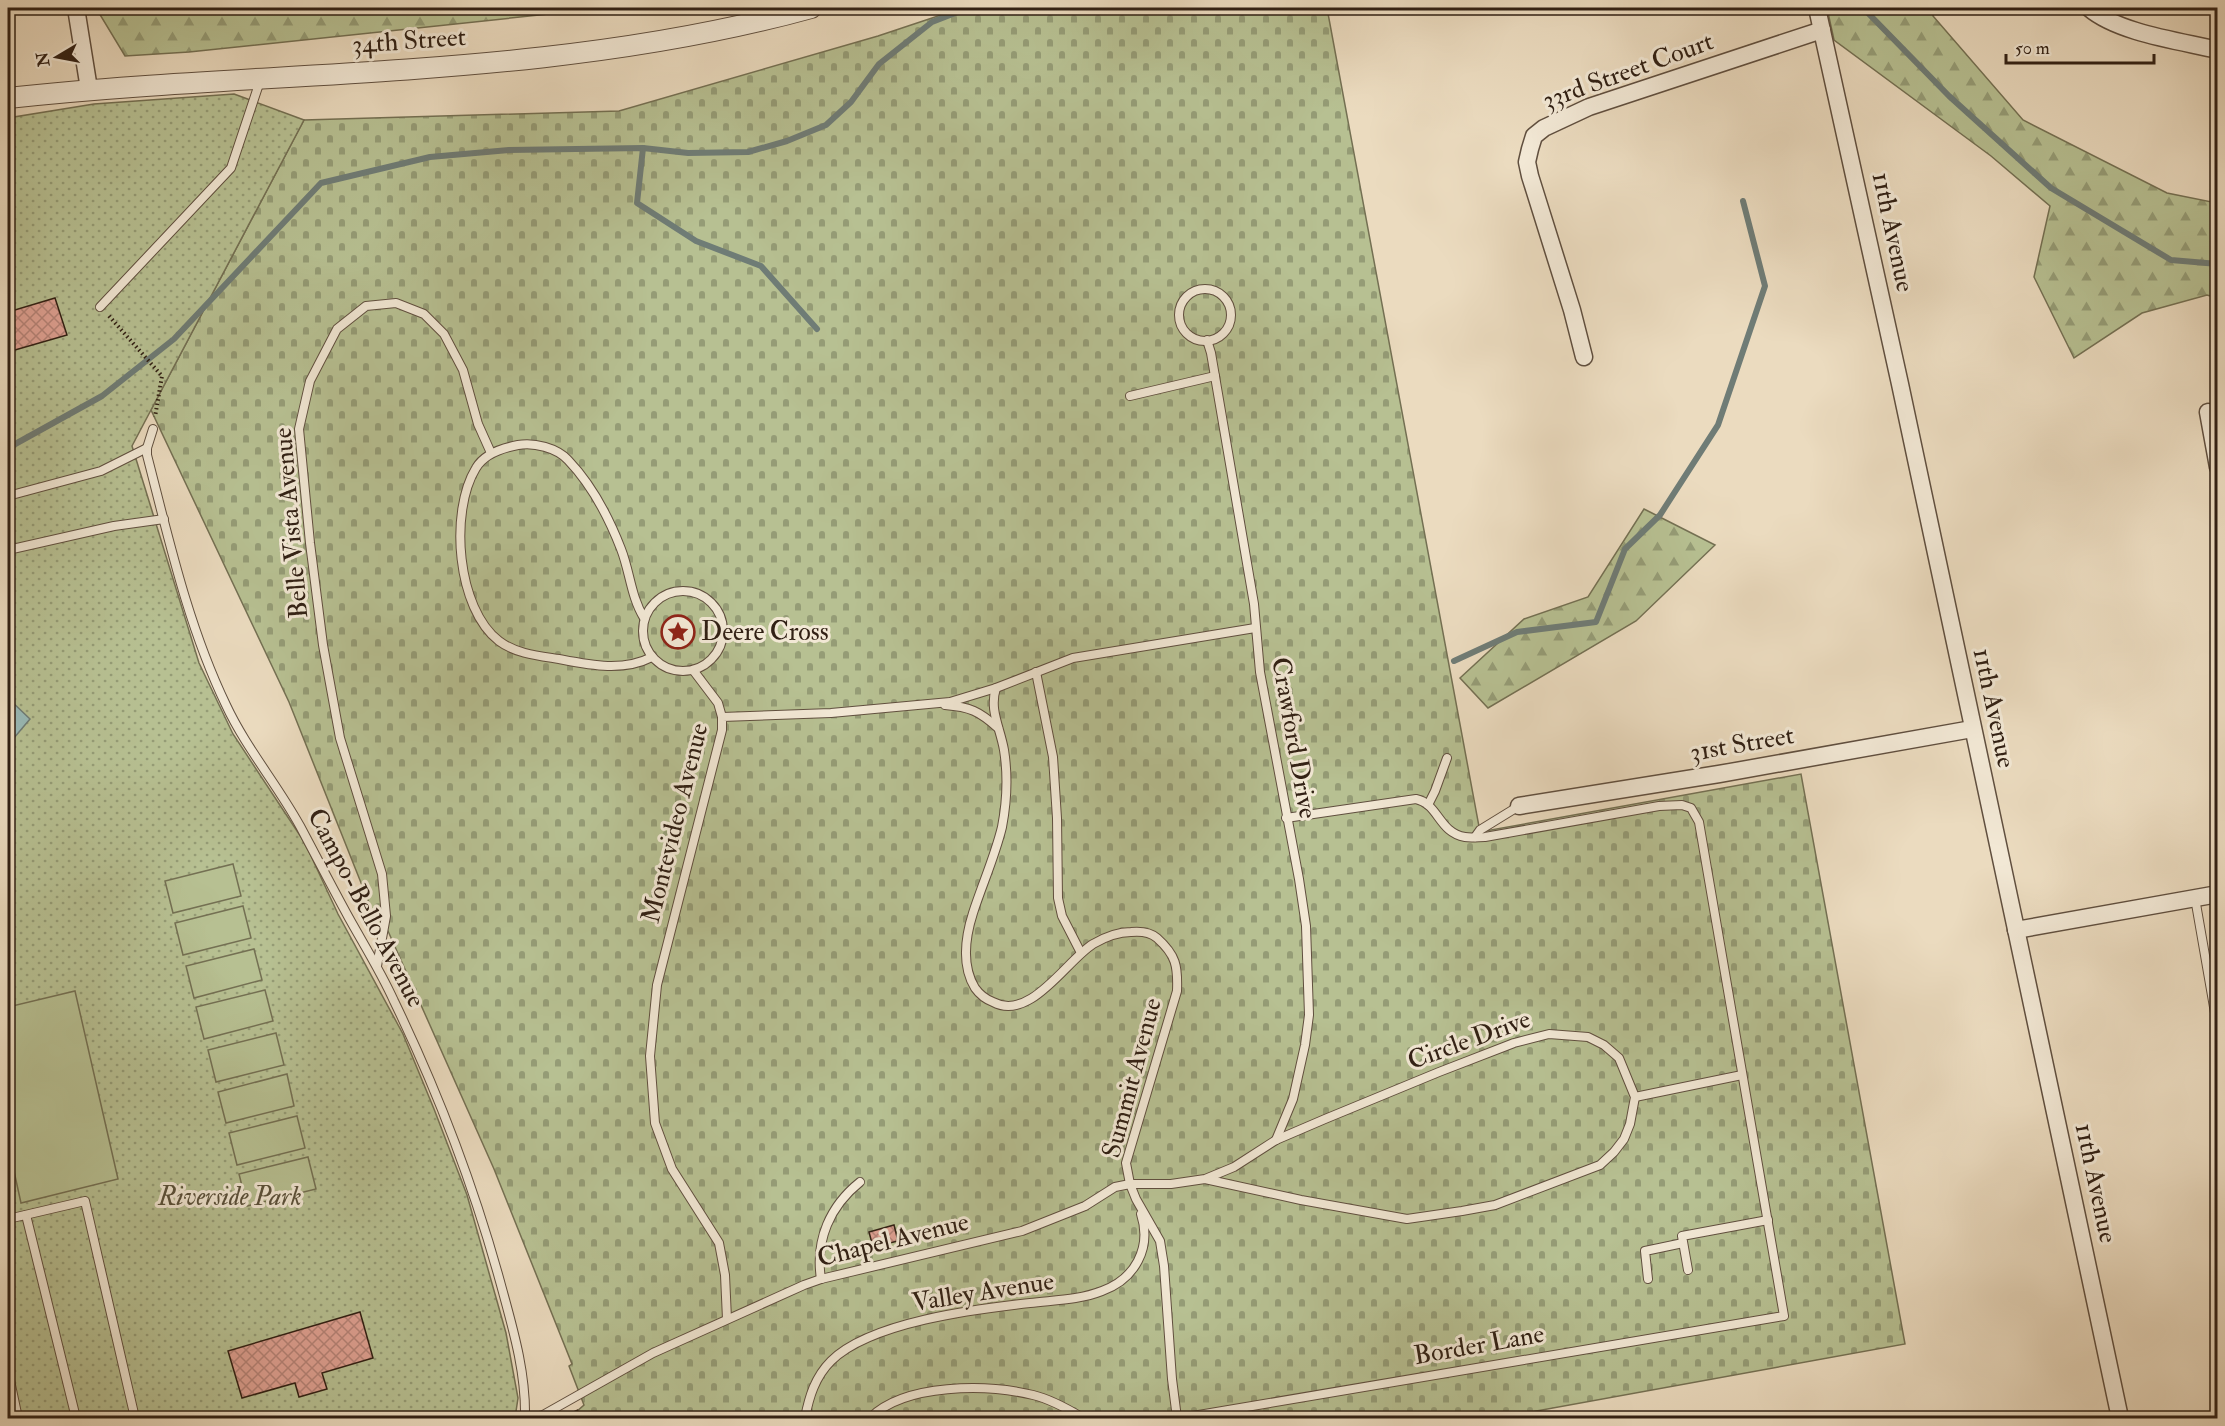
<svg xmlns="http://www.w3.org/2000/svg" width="2225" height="1426" viewBox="0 0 2225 1426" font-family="'IM FELL Double Pica',serif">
<defs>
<pattern id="forest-firs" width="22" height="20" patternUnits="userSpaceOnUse" patternTransform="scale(1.5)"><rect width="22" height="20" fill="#b7c092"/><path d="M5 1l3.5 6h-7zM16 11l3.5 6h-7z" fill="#959c76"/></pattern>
<pattern id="cemetery-stones" width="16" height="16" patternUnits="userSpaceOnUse" patternTransform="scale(1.5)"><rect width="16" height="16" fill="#b7c092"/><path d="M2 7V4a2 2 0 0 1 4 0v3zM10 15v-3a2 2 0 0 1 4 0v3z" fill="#959c76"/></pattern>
<pattern id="park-dots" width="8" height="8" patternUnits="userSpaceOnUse" patternTransform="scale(1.5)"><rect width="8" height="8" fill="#b7c092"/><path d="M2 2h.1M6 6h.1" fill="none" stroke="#959c76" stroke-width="1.8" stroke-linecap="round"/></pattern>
<pattern id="water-ripples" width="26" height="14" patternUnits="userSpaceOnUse" patternTransform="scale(1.5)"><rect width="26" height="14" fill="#99bab7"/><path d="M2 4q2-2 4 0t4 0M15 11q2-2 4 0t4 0" fill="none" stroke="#7d9794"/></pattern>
<pattern id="building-cross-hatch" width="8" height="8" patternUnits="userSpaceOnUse" patternTransform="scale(1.5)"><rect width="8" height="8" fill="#dfa193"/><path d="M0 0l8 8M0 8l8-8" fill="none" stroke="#b58377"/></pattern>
</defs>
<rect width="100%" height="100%" fill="#ebdbbf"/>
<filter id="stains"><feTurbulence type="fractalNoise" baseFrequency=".00333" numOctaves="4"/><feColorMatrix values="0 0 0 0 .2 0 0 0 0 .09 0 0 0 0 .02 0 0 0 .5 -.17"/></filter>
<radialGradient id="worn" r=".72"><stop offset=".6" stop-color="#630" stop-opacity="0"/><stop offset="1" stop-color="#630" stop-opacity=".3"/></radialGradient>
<!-- forest -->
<g fill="url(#forest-firs)" stroke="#747053" stroke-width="1.5">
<path d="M96,8h510l-417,44 -64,4z"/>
<path d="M1827,8h106v8l90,104 144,73 50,10v95l-10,-3 -65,18 -68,45 -40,-81 16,-71 -59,-50 -157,-116z"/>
<path d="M1644,509l71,36 -79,76 -148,87 -28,-30 64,-59 64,-22z"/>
</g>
<!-- cemetery -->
<path fill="url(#cemetery-stones)" stroke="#747053" stroke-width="1.5" d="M962,8h365l153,824 321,-58 104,570 -407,74h-924l1,-5 9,-8 -15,-39 3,-2 -78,-195 -106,-238 -9,-3 -90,-226 -138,-292 153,-290 315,-9 259,-75z"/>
<!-- park -->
<path fill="url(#park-dots)" stroke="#747053" stroke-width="1.5" d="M234,94l70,26 -172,326 67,217 34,71 68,103 10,19 27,58 65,120 31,75 33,86 39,138 12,65 -3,20h-507v-1300l86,-14z"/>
<!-- garden -->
<g fill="#b7c092" stroke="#747053" stroke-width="1.5">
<path d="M233,864l8,32 -68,17 -8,-32z"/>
<path d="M243,906l8,32 -68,17 -8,-32z"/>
<path d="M254,949l8,31 -68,18 -8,-32z"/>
<path d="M265,990l8,31 -69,18 -8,-32z"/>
<path d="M75,991l43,188 -97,24 -13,-59v-137z"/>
<path d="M276,1033l8,32 -68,17 -8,-32z"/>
<path d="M287,1074l7,32 -68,17 -8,-31z"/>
<path d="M297,1116l8,32 -68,17 -8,-32z"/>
<path d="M308,1157l8,32 -69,17 -8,-32z"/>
</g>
<!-- water -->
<path fill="url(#water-ripples)" stroke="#6f7c76" stroke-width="1.5" d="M8,698l22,21 -22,26z"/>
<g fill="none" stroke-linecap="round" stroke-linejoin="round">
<!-- stream -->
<g stroke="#6f7c76" stroke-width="6">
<path d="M1865,8l2,4 82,84 102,92 120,72 47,4"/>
<path d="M643,148l-6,55 59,38 65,25 56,63"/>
<path d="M8,448l94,-52 72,-57 147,-156 109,-26 79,-7 134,-2 45,5 60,-1 39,-11 39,-16 25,-23 28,-38 53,-42 36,-14"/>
<path d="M1454,661l63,-29 79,-10 29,-73 35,-34 58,-90 47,-139 -22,-85"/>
</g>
</g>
<!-- building -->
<g fill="url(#building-cross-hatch)" stroke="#312014" stroke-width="1.5">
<path d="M55,298l12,37 -59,17v-40z"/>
<path d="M894,1225l4,16 -25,6 -4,-15z"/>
<path d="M360,1312l13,46 -51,15 5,16 -28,8 -4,-14 -53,15 -14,-47z"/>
</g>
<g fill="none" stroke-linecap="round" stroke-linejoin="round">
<defs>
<g id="service">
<circle cx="1205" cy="315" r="26"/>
<path d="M100,307l131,-139 30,-90"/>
<path d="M1207,340l4,13 43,251 6,68 39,207 7,47 3,89 -4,30 -12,54 -17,41"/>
<path d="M1130,396l85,-20"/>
<path d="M153,429l-6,19v7c22,85 41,171 79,250 20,43 51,79 74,121 16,30 32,61 49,92 15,27 32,54 45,83 43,89 81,189 107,284 12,44 25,87 24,133"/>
<path d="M8,496l93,-25 46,-23"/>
<path d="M8,550l106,-24 50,-7"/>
<circle cx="683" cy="631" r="40"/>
<path d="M644,618c-13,-21 -14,-46 -23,-69 -12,-31 -30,-65 -53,-89 -11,-12 -34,-18 -50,-15 -16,3 -34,9 -42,23 -27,44 -19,141 23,173 17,13 41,15 60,18 31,6 64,13 93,-2"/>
<path d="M693,670l25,33 4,14"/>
<path d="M1036,672l17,85 4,61 1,80 4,18 19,37"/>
<path d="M996,688c-7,22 4,39 8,62 4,25 3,51 -2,77 -7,29 -20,58 -29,86 -8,25 -12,52 2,75 5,7 10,11 18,14 37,20 73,-41 100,-58 12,-7 24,-12 38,-12 10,-1 19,0 26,6 19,17 21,28 20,53l-51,172 4,21 6,15 24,42 4,25 8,113 5,39"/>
<path d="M945,705c25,2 34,6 53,23"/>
<path d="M1428,805l7,-14 12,-33"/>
<path d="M1475,837l5,-7 39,-24"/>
<path d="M2195,898l23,132"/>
<path d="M377,966l9,-50 -4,-42 -42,-136 -17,-93 -13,-102 -11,-114 11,-48 27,-52 29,-23 30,-3 28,11 20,20 19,36 15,54 13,29"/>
<path d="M1635,1097l107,-22"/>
<path d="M26,1215l50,203"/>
<path d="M8,1219l77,-18 50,217"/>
<path d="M1688,1270l-6,-34 86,-16"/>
<path d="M821,1279c-6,-39 9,-73 39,-97"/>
<path d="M1648,1279l-3,-28 38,-8"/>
<path d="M727,1319l-2,-44 -6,-32 -47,-74 -17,-46 -5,-67 7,-71 65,-255v-13l109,-4 119,-11 46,-14 77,-30 182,-30"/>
<path d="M8,1371l10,47"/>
<path d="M530,1418l13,-3 110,-62 151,-68 17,-6 201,-48 63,-25 30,-19 15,-3h41l34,-5 29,-12 42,-27 49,-21 114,-47 75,-29 35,-9 39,3 16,8 15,13 16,39 -5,27 -6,15 -10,13 -14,13 -105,40 -33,6 -55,8 -106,-19 -96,-21"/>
<path d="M805,1418c4,-21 10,-41 26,-57 39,-39 145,-52 199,-58 25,-3 49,-3 72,-12 33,-12 50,-43 39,-77"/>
<path d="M870,1418c35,-35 117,-34 163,-23 17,4 35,14 50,23"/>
<path d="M1181,1418l603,-102 -85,-494 -8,-14 -9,-3 -23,1 -174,31c-6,0 -14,1 -20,0 -27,-5 -26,-33 -49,-38l-130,19"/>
</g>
<g id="minor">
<path d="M76,8l13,81"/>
<path d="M1817,8l83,376 220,1034"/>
<path d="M2089,8c29,25 91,33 129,42"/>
<path d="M1584,357l-12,-47 -42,-134 -3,-14 3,-13 4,-13 10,-8 45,-21 233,-77"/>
<path d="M2208,412l10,55"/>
<path d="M1519,806l200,-32 253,-45"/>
<path d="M2016,930l202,-36"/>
</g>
<path id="tertiary" d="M8,98c266,-29 543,-18 803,-90"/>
</defs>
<!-- service casing -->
<use href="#service" stroke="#604f3f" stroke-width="10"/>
<!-- minor casing -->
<use href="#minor" stroke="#604f3f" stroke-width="19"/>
<!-- tertiary casing -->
<use href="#tertiary" stroke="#604f3f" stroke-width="22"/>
<!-- path -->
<g stroke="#312014" stroke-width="4" stroke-dasharray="1.5 3" stroke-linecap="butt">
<path d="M109,316l53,60 -7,41"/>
<path d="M576,1410l3,8"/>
</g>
<!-- service -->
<use href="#service" stroke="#f2e8d5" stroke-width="8"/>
<!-- minor -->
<use href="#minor" stroke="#f2e8d5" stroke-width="16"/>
<!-- tertiary -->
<use href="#tertiary" stroke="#f2e8d5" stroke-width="20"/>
</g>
<!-- icons -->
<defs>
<symbol id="sight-ring" viewBox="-11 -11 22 22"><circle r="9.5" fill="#f2e8d5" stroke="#8f2418" stroke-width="1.5"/><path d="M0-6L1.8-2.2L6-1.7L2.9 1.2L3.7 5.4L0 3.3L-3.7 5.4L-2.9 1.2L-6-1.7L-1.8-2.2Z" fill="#8f2418"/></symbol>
</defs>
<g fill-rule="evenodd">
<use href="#sight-ring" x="659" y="613" width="38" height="38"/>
</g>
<g text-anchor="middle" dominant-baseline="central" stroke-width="6" stroke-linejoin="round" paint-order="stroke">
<!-- street labels -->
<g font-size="26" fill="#312014" stroke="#f2e8d5">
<text transform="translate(409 41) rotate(-4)">34th Street</text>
<text transform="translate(1628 71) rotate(-20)">33rd Street Court</text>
<text transform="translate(1893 232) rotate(78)">11th Avenue</text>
<text transform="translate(291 523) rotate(-95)">Belle Vista Avenue</text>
<text transform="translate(1994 708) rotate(78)">11th Avenue</text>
<text transform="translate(1294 738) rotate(80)">Crawford Drive</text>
<text transform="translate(1742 744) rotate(-10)">31st Street</text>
<text transform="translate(675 823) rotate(-76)">Montevideo Avenue</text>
<text transform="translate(366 908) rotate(62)">Campo-Bello Avenue</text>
<text transform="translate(1469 1040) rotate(-20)">Circle Drive</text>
<text transform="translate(1132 1078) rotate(-75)">Summit Avenue</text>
<text transform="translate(2096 1183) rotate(78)">11th Avenue</text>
<text transform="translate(893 1240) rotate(-14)">Chapel Avenue</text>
<text transform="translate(983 1292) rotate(-9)">Valley Avenue</text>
<text transform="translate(1479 1345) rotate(-10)">Border Lane</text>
</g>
<!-- poi labels -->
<g font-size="26" fill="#312014" stroke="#f2e8d5" text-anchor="start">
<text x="701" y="632">Deere Cross</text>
</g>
<!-- park labels -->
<g font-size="26" font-style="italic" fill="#59503a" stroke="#f2e8d5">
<text x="230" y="1197">Riverside Park</text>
</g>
</g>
<!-- margin -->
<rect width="2225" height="1426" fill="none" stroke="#ebdbbf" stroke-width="30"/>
<rect x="9" y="9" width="2207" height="1408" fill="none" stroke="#312014" stroke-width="3"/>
<rect x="15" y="15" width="2195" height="1396" fill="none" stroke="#312014" stroke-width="1.5"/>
<!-- north arrow -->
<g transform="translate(57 57) rotate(260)" stroke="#f2e8d5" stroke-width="4.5" paint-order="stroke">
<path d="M0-4.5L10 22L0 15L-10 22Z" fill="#312014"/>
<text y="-9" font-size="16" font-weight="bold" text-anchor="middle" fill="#312014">N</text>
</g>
<!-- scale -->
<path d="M2006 54v9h148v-9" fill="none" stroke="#312014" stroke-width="3"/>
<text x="2015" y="54" font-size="18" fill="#312014" stroke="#f2e8d5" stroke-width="4.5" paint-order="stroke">50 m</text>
<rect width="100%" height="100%" filter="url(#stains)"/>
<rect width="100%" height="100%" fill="url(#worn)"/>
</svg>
